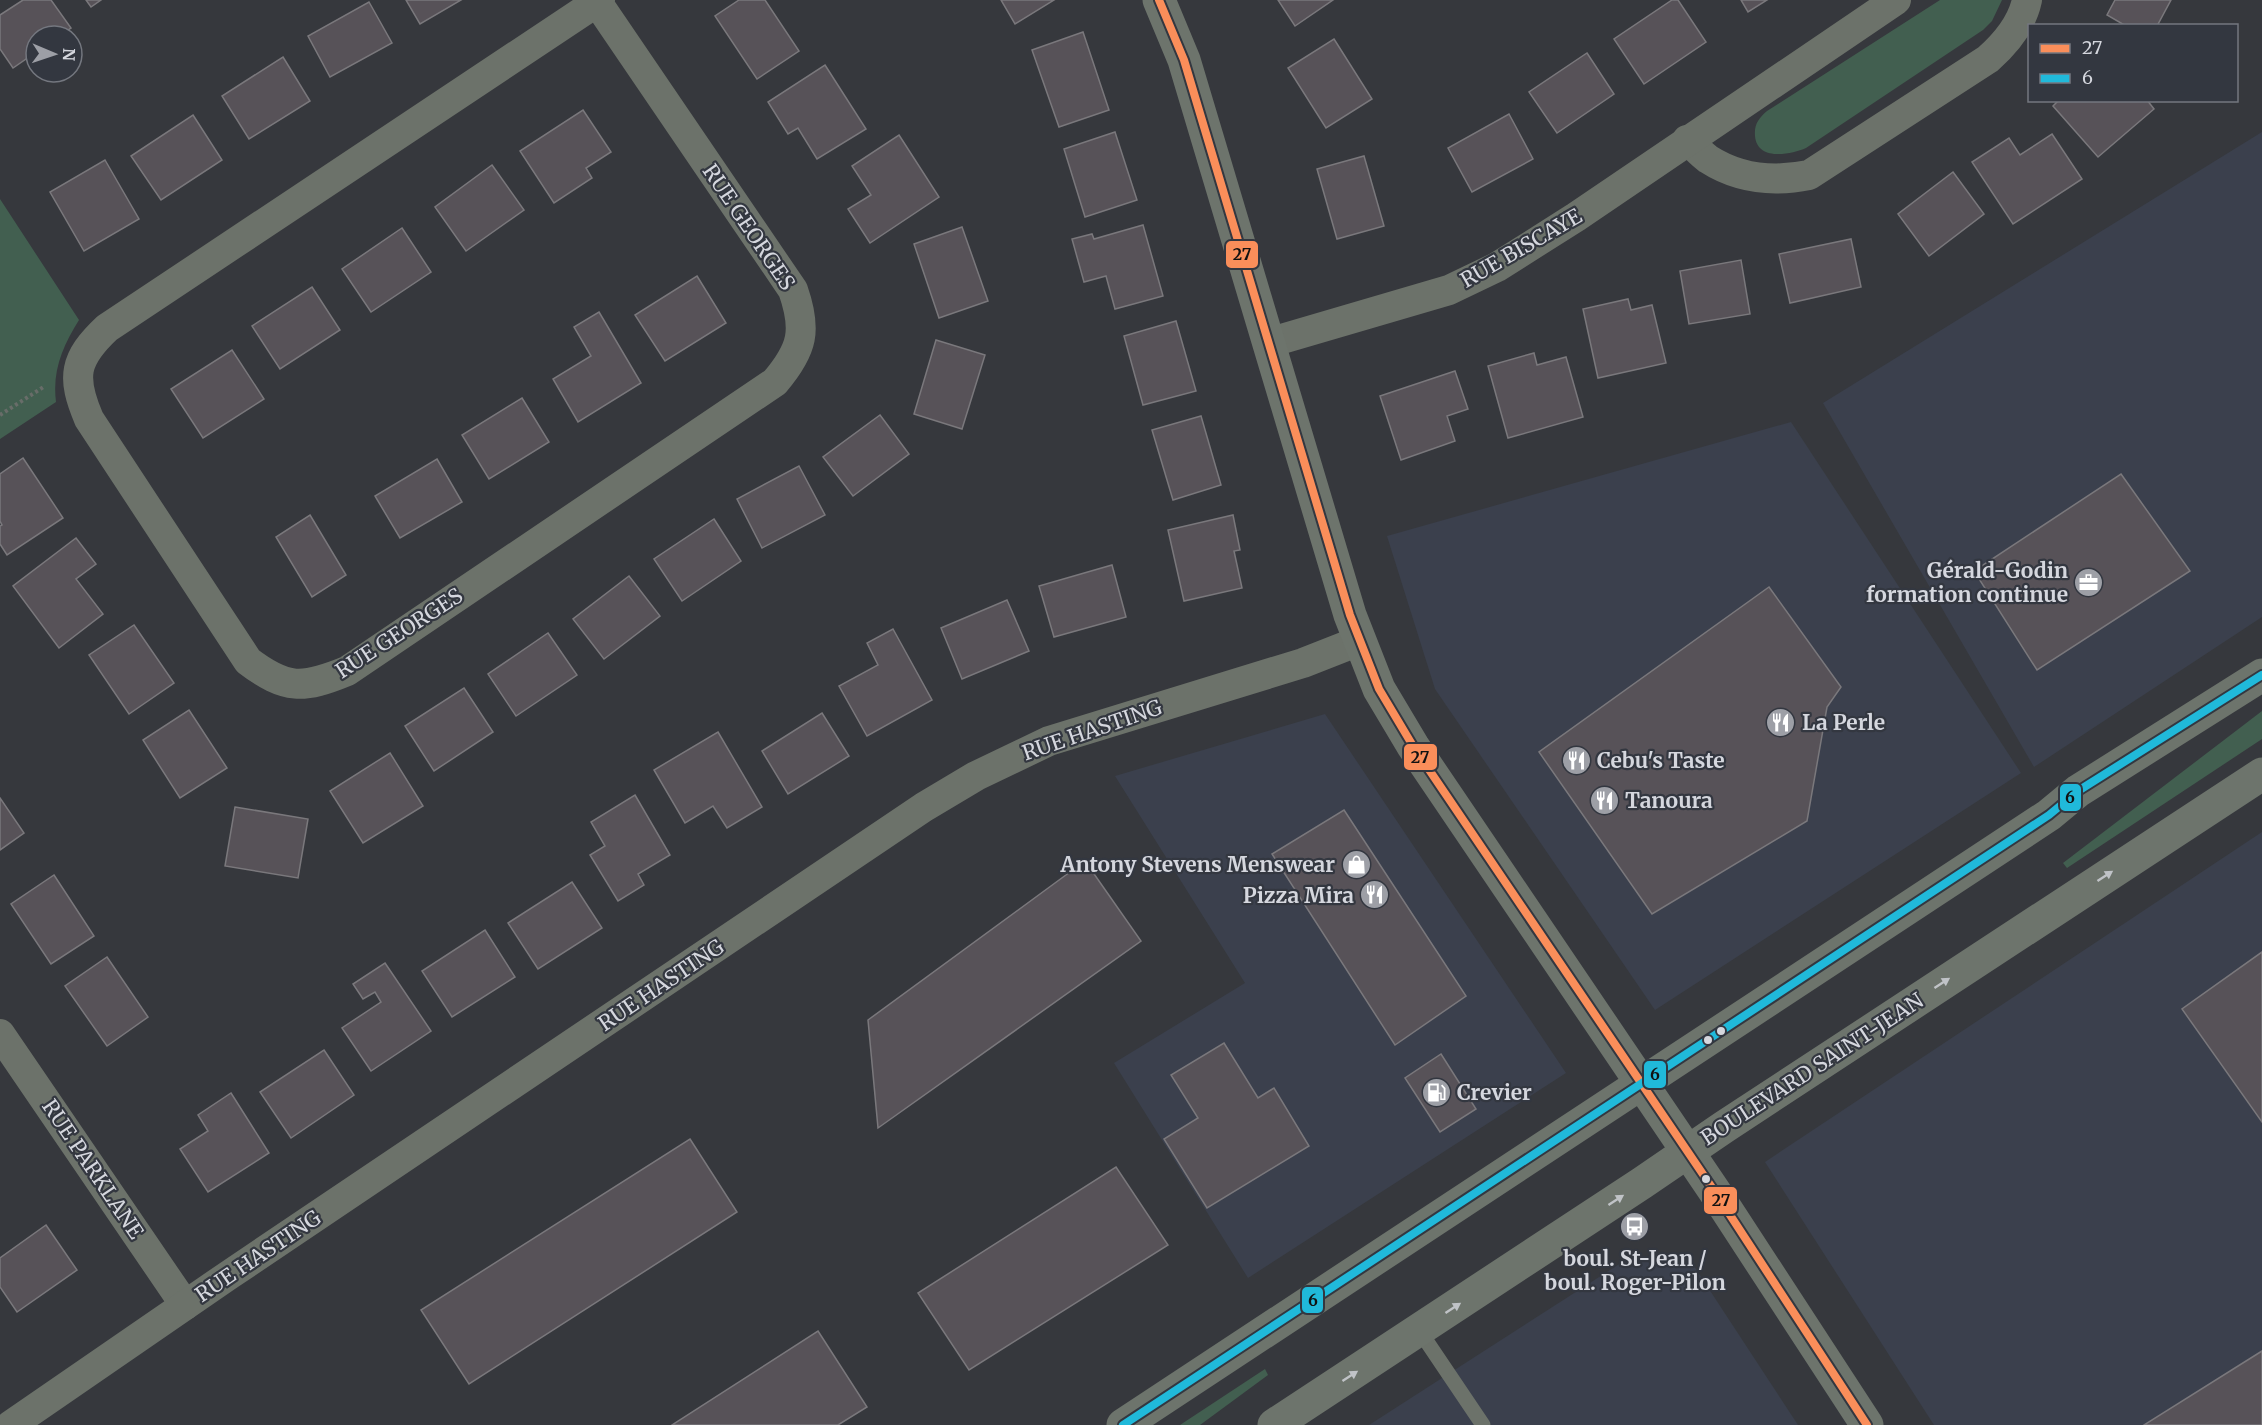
<svg xmlns="http://www.w3.org/2000/svg" width="2262" height="1425" viewBox="0 0 2262 1425" font-family="Merriweather,serif">
<rect width="100%" height="100%" fill="#36383d"/>
<!-- built -->
<g fill="#3b404d">
<path d="M2262,132v485l-228,150 -211,-364z"/>
<path d="M1791,422l230,351 -366,237 -220,-321 -48,-153z"/>
<path d="M1325,714l241,359 -318,205 -134,-215 131,-80 -130,-207z"/>
<path d="M2262,832v593h-328l-169,-263z"/>
<path d="M1686,1254l112,171h-429l255,-164z"/>
</g>
<!-- green -->
<g fill="#425f50">
<path d="M1940,0h62l-10,21 -9,9 -177,118c-16,7 -49,13 -51,-12 -1,-12 4,-18 12,-25z"/>
<path d="M0,199l79,121c-16,26 -27,50 -23,82l-56,37z"/>
<path d="M2262,711v28l-195,129 -4,-5z"/>
<path d="M1265,1369l3,6 -68,50h-20z"/>
</g>
<!-- building -->
<g fill="#575258" stroke="#7a787c" stroke-width="1.5">
<path d="M23,0h28l20,28 -12,8h-23v16l-23,16 -13,-19v-34z"/>
<path d="M86,0h15l-10,7z"/>
<path d="M406,0h55l-41,24z"/>
<path d="M739,0h26l34,51 -42,28 -42,-63z"/>
<path d="M1001,0h53l-39,24z"/>
<path d="M1278,0h55l-38,26z"/>
<path d="M1672,0h6l28,42 -62,42 -30,-45z"/>
<path d="M1741,0h26l-19,12z"/>
<path d="M2115,0h56l-14,26h-31l-19,-11z"/>
<path d="M369,2l23,41 -62,34 -22,-41z"/>
<path d="M1083,32l26,78 -50,17 -27,-77z"/>
<path d="M1334,39l38,60 -46,29 -38,-60z"/>
<path d="M1587,53l27,41 -57,39 -28,-41z"/>
<path d="M283,57l27,44 -61,38 -27,-43z"/>
<path d="M825,65l41,64 -49,30 -19,-31 -10,6 -20,-32z"/>
<path d="M2059,100h88l7,9 -56,48 -45,-51z"/>
<path d="M583,110l28,42 -25,16 6,10 -38,25 -34,-52z"/>
<path d="M1509,114l24,45 -61,33 -24,-44z"/>
<path d="M193,115l29,45 -61,40 -30,-44z"/>
<path d="M1115,132l22,68 -52,17 -21,-68z"/>
<path d="M2052,134l30,45 -69,45 -41,-62 37,-24 11,17z"/>
<path d="M899,135l40,62 -69,46 -22,-34 23,-14 -19,-29z"/>
<path d="M1364,156l20,70 -47,13 -20,-70z"/>
<path d="M105,160l34,59 -55,32 -34,-59z"/>
<path d="M492,165l32,45 -58,41 -31,-44z"/>
<path d="M1953,172l31,42 -55,42 -31,-42z"/>
<path d="M1143,225l20,71 -48,13 -9,-33 -22,6 -12,-43 20,-5 2,5z"/>
<path d="M962,227l26,74 -49,17 -25,-74z"/>
<path d="M402,228l29,44 -60,40 -29,-43z"/>
<path d="M1851,239l10,48 -71,16 -11,-49z"/>
<path d="M1741,260l9,54 -61,10 -9,-53z"/>
<path d="M697,276l29,47 -61,38 -30,-46z"/>
<path d="M312,287l28,43 -60,39 -28,-43z"/>
<path d="M1628,299l3,11 21,-5 14,58 -68,15 -15,-69z"/>
<path d="M599,312l42,71 -63,39 -25,-43 38,-23 -17,-29z"/>
<path d="M1176,321l20,70 -53,14 -19,-69z"/>
<path d="M936,340l49,15 -23,74 -48,-15z"/>
<path d="M232,350l32,49 -61,39 -32,-49z"/>
<path d="M1534,353l3,12 29,-8 17,60 -75,21 -20,-72z"/>
<path d="M1455,371l13,38 -21,7 8,25 -54,19 -21,-64z"/>
<path d="M522,398l27,44 -60,37 -27,-44z"/>
<path d="M880,415l29,39 -56,42 -30,-39z"/>
<path d="M1201,416l20,69 -48,15 -21,-70z"/>
<path d="M23,458l40,60 -56,37 -7,-11v-18l2,-1 -2,-4v-47z"/>
<path d="M437,459l25,43 -62,36 -25,-42z"/>
<path d="M799,466l26,49 -63,33 -25,-49z"/>
<path d="M2121,474l69,97 -153,99 -63,-99z"/>
<path d="M310,515l36,60 -34,22 -36,-60z"/>
<path d="M1233,515l7,35 -6,1 8,37 -58,13 -16,-71z"/>
<path d="M714,519l27,42 -59,40 -28,-42z"/>
<path d="M76,538l20,26 -20,15 27,35 -44,34 -46,-62z"/>
<path d="M1112,565l14,52 -72,20 -15,-51z"/>
<path d="M629,576l31,40 -56,43 -31,-40z"/>
<path d="M1769,587l72,100 -14,20 -20,114 -155,93 -113,-162z"/>
<path d="M1007,600l22,51 -67,28 -21,-51z"/>
<path d="M134,625l40,58 -45,31 -40,-59z"/>
<path d="M893,629l39,71 -65,36 -28,-50 39,-21 -11,-22z"/>
<path d="M548,633l29,42 -61,41 -28,-42z"/>
<path d="M464,688l29,44 -59,39 -29,-45z"/>
<path d="M189,710l38,58 -47,30 -37,-58z"/>
<path d="M822,713l27,43 -61,38 -26,-43z"/>
<path d="M718,732l44,75 -35,21 -14,-22 -28,17 -31,-53z"/>
<path d="M390,753l33,53 -60,37 -33,-52z"/>
<path d="M635,795l35,60 -32,19 6,11 -26,16 -28,-46 15,-9 -14,-24z"/>
<path d="M0,798l24,35 -24,17z"/>
<path d="M235,807l73,12 -10,59 -73,-12z"/>
<path d="M1344,810l122,186 -71,49 -123,-191z"/>
<path d="M1085,861l56,80 -263,187 -10,-108z"/>
<path d="M54,875l40,61 -43,28 -40,-60z"/>
<path d="M572,882l30,46 -64,41 -30,-46z"/>
<path d="M485,930l30,47 -63,40 -30,-46z"/>
<path d="M2262,952v170l-80,-113z"/>
<path d="M107,957l41,60 -41,29 -42,-60z"/>
<path d="M385,963l46,68 -60,40 -29,-43 39,-26 -6,-10 -12,7 -10,-15z"/>
<path d="M1224,1043l34,55 16,-10 35,58 -102,62 -43,-69 34,-21 -27,-43z"/>
<path d="M324,1050l30,45 -63,43 -31,-46z"/>
<path d="M1441,1054l35,55 -36,23 -35,-54z"/>
<path d="M231,1093l38,60 -61,39 -28,-43 28,-18 -10,-16z"/>
<path d="M690,1139l47,73 -268,172 -48,-74z"/>
<path d="M1116,1167l52,78 -199,125 -51,-77z"/>
<path d="M46,1225l31,45 -60,42 -17,-25v-29z"/>
<path d="M818,1331l49,76 -29,18h-166z"/>
<path d="M2262,1351v74h-118z"/>
</g>
<g fill="none" stroke-linecap="round" stroke-linejoin="round">
<!-- path -->
<path stroke="#686d69" stroke-width="4" stroke-dasharray="3 3" stroke-linecap="butt" d="M0,415l45,-29"/>
<!-- lane -->
<path stroke="#6c726a" stroke-width="15" d="M1419,1330l64,95"/>
<!-- street -->
<g stroke="#6c726a" stroke-width="30">
<path d="M597,2l196,288c14,40 10,59 -18,92l-428,289c-44,18 -61,19 -99,-10l-159,-242c-18,-42 -15,-60 18,-91l493,-328"/>
<path d="M1687,140c7,6 14,14 21,19 31,20 66,23 101,16l179,-116c18,-16 34,-35 39,-59"/>
<path d="M1268,343l181,-53 48,-23 79,-50 320,-217"/>
<path d="M0,1034l185,271"/>
<path d="M11,1425l218,-150 695,-468 52,-31 73,-35 254,-78 56,-22"/>
</g>
<!-- secondary -->
<g stroke="#6d746c" stroke-width="33">
<path d="M1159,0l25,60 166,555 29,74 34,57 304,449 150,230"/>
<path d="M1123,1425l926,-610 29,-24 184,-116"/>
<path d="M1274,1425l368,-242 82,-56 538,-353"/>
</g>
<defs>
<path id="bus-1" d="M1159,0l25,60 166,555 29,74 34,57 304,449 150,230"/>
<path id="bus-2" d="M1123,1425l926,-610 29,-24 184,-116"/>
</defs>
<!-- bus-1 casing -->
<use href="#bus-1" stroke="#333740" stroke-width="12"/>
<!-- bus-2 casing -->
<use href="#bus-2" stroke="#333740" stroke-width="12"/>
<!-- bus-1 -->
<use href="#bus-1" stroke="#fa8e5a" stroke-width="8"/>
<!-- bus-2 -->
<use href="#bus-2" stroke="#20b9da" stroke-width="8"/>
</g>
<!-- one-way arrows -->
<defs><path id="oneway-solid" d="M-6-.8H1V-3.2L6.5 0L1 3.2V.8H-6Z" transform="scale(1.5)"/></defs>
<g fill="#c0c3c7">
<use href="#oneway-solid" transform="translate(2105 876) rotate(-33)"/>
<use href="#oneway-solid" transform="translate(1942 983) rotate(-33)"/>
<use href="#oneway-solid" transform="translate(1616 1200) rotate(-33)"/>
<use href="#oneway-solid" transform="translate(1453 1308) rotate(-33)"/>
<use href="#oneway-solid" transform="translate(1350 1376) rotate(-33)"/>
</g>
<!-- icons -->
<defs>
<symbol id="office-disc" viewBox="-11 -11 22 22"><circle r="9.5" fill="#9d9fa6" stroke="#333740"/><path d="M-6-3h4V-5.5h4V-3h4V5H-6ZM-1-4.5V-3h2v-1.5ZM-6 0V1H6V0Z" fill="#fff"/></symbol>
<symbol id="restaurant-disc" viewBox="-11 -11 22 22"><circle r="9.5" fill="#9d9fa6" stroke="#333740"/><path d="M-5-6h1v4h1v-4h1v4h1v-4h1v5L-1.5 .5V6h-2V.5L-5-1ZM5-6V6H3V1.5H1.5Q1.5-4 5-6Z" fill="#fff"/></symbol>
<symbol id="shop-disc" viewBox="-11 -11 22 22"><circle r="9.5" fill="#9d9fa6" stroke="#333740"/><path d="M-5-2.5h2.3a2.7 3.5 0 0 1 5.4 0H5L5.5 6h-11ZM-1.5-2.5h3a1.5 2.3 0 0 0-3 0Z" fill="#fff"/></symbol>
<symbol id="fuel-disc" viewBox="-11 -11 22 22"><circle r="9.5" fill="#9d9fa6" stroke="#333740"/><path d="M-5.5-6h7V0h2V4h1.3V-2.5L3-4.5l.8-.8L6-3V5H2.5V1h-1V6h-7ZM-4.2-4.7v3.2H.2V-4.7Z" fill="#fff"/></symbol>
<symbol id="bus-disc" viewBox="-11 -11 22 22"><circle r="9.5" fill="#9d9fa6" stroke="#333740"/><path d="M-5-6H5V4H4V6H2V4H-2V6H-4V4H-5ZM-3.5-4V0h7V-4ZM-3.5 1.2v1.5H-2V1.2ZM2 1.2v1.5H3.5V1.2Z" fill="#fff"/></symbol>
</defs>
<g fill-rule="evenodd">
<use href="#office-disc" x="2072" y="566" width="33" height="33"/>
<use href="#restaurant-disc" x="1764" y="706" width="33" height="33"/>
<use href="#restaurant-disc" x="1560" y="744" width="33" height="33"/>
<use href="#restaurant-disc" x="1588" y="784" width="33" height="33"/>
<use href="#shop-disc" x="1340" y="848" width="33" height="33"/>
<use href="#restaurant-disc" x="1358" y="878" width="33" height="33"/>
<use href="#fuel-disc" x="1420" y="1076" width="33" height="33"/>
<use href="#bus-disc" x="1618" y="1210" width="33" height="33"/>
</g>
<!-- markers -->
<g fill="#d5d7de" stroke="#333740" stroke-width="2">
<circle cx="1721" cy="1031" r="5"/>
<circle cx="1708" cy="1040" r="5"/>
<circle cx="1706" cy="1179" r="5"/>
</g>
<g text-anchor="middle" dominant-baseline="central" stroke-width="4.5" stroke-linejoin="round" paint-order="stroke">
<!-- street labels -->
<g font-size="21" fill="#d5d7de" stroke="#333740">
<text transform="translate(749 227) rotate(56)">RUE GEORGES</text>
<text transform="translate(1521 248) rotate(-30)">RUE BISCAYE</text>
<text transform="translate(399 633) rotate(-33)">RUE GEORGES</text>
<text transform="translate(1092 730) rotate(-19)">RUE HASTING</text>
<text transform="translate(661 985) rotate(-34)">RUE HASTING</text>
<text transform="translate(1812 1069) rotate(-33)">BOULEVARD SAINT-JEAN</text>
<text transform="translate(93 1169) rotate(56)">RUE PARKLANE</text>
<text transform="translate(258 1256) rotate(-34)">RUE HASTING</text>
</g>
<!-- poi labels -->
<g font-size="21" font-weight="bold" fill="#d5d7de" stroke="#333740" text-anchor="start">
<text x="2068" y="570" text-anchor="end">Gérald-Godin<tspan x="2068" dy="24">formation continue</tspan></text>
<text x="1802" y="722">La Perle</text>
<text x="1597" y="760">Cebu's Taste</text>
<text x="1625" y="800">Tanoura</text>
<text x="1335" y="864" text-anchor="end">Antony Stevens Menswear</text>
<text x="1354" y="895" text-anchor="end">Pizza Mira</text>
<text x="1457" y="1092">Crevier</text>
<text x="1635" y="1258" text-anchor="middle">boul. St-Jean /<tspan x="1635" dy="24">boul. Roger-Pilon</tspan></text>
</g>
</g>
<g stroke="#333740" stroke-width="2">
<rect x="1225" y="240" width="34" height="29" rx="6" fill="#fa8e5a"/>
<rect x="1403" y="743" width="35" height="28" rx="6" fill="#fa8e5a"/>
<rect x="2059" y="783" width="23" height="29" rx="6" fill="#20b9da"/>
<rect x="1643" y="1060" width="24" height="29" rx="6" fill="#20b9da"/>
<rect x="1703" y="1186" width="35" height="29" rx="6" fill="#fa8e5a"/>
<rect x="1301" y="1286" width="23" height="28" rx="6" fill="#20b9da"/>
</g>
<g font-size="16" text-anchor="middle" font-weight="bold" fill="#111">
<text x="1242" y="260">27</text>
<text x="1420" y="763">27</text>
<text x="2070" y="803">6</text>
<text x="1655" y="1080">6</text>
<text x="1721" y="1206">27</text>
<text x="1313" y="1306">6</text>
</g>
<!-- legend -->
<rect x="2028" y="24" width="210" height="78" fill="#333740" stroke="#74777f" stroke-width="1.5"/>
<rect x="2040" y="44" width="30" height="9" fill="#fa8e5a" stroke="#74777f" stroke-width="1.5"/>
<text x="2082" y="54" font-size="18" fill="#d5d7de">27</text>
<rect x="2040" y="74" width="30" height="9" fill="#20b9da" stroke="#74777f" stroke-width="1.5"/>
<text x="2082" y="84" font-size="18" fill="#d5d7de">6</text>
<!-- north arrow -->
<g transform="translate(54 54) rotate(92)"><circle r="28" fill="#333740" stroke="#74777f" stroke-width="1.5"/>
<path d="M0-4.5L10 22L0 15L-10 22Z" fill="#9d9fa6"/>
<text y="-9" font-size="16" font-weight="bold" text-anchor="middle" fill="#d5d7de">N</text>
</g>
</svg>
